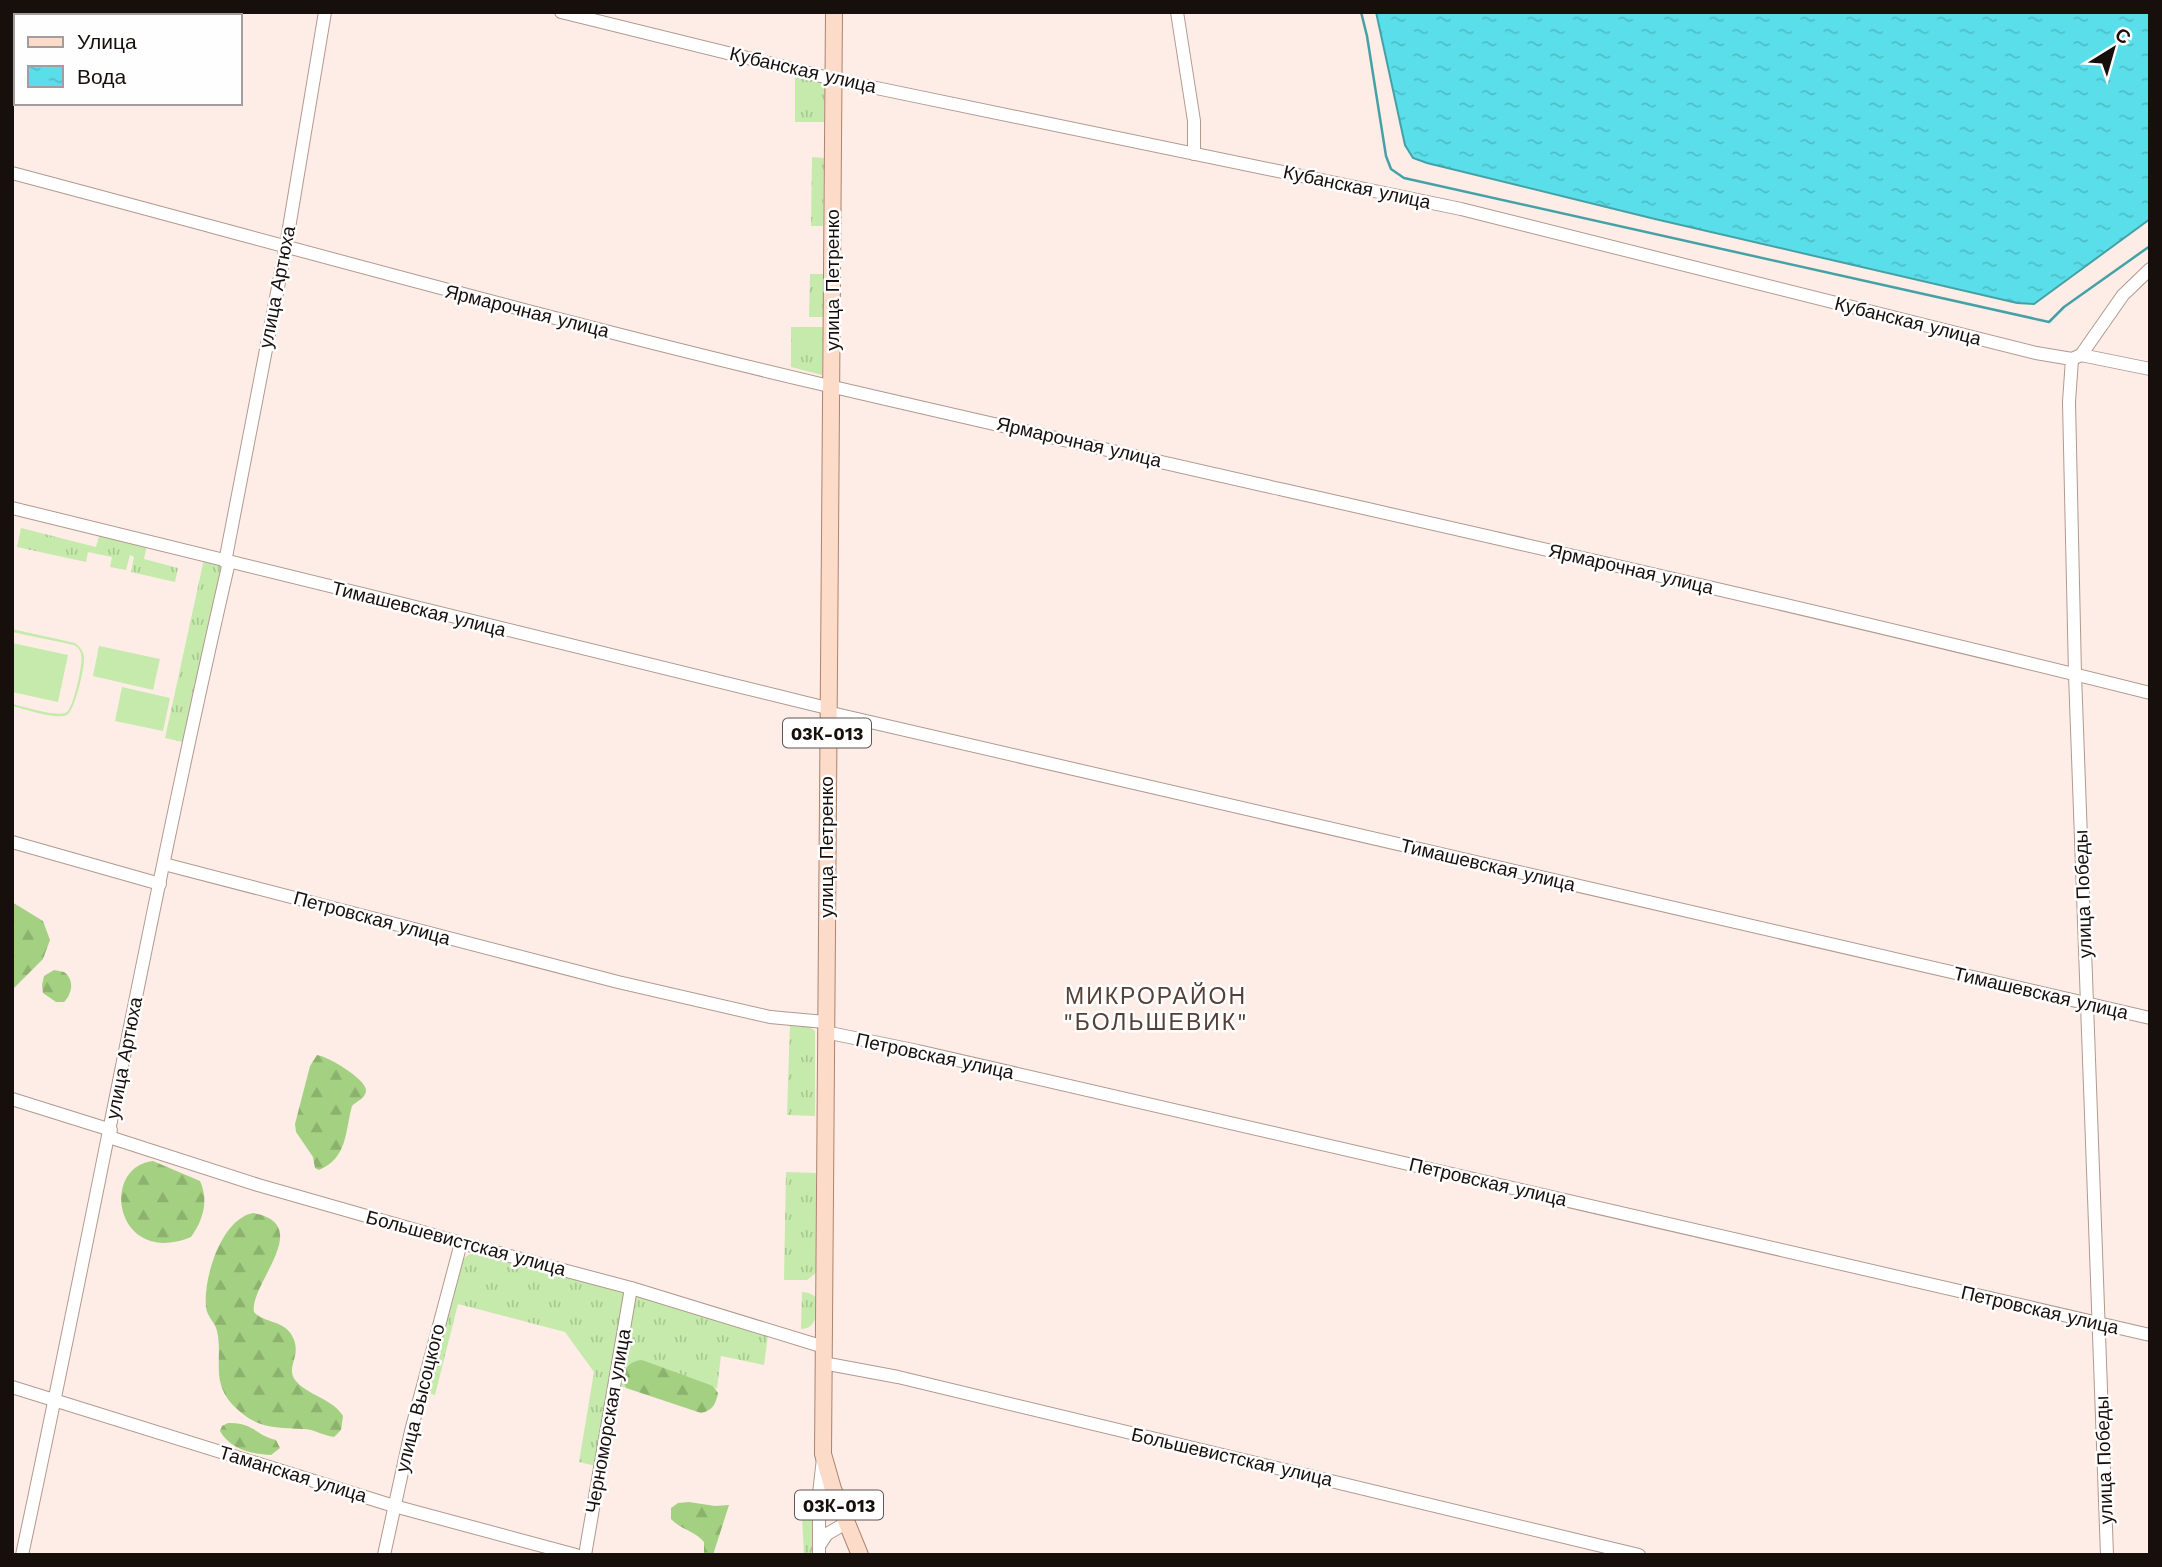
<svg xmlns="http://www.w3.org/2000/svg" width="2162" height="1567" viewBox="0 0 2162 1567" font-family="'Work Sans',sans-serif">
<defs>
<pattern id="grass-tufts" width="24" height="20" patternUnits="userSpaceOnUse" patternTransform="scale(1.75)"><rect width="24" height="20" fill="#c6eaac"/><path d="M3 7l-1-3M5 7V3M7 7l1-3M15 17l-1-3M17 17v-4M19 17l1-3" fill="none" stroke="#a9c893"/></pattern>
<pattern id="forest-firs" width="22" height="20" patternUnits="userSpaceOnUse" patternTransform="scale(1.75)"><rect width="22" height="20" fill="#a4d181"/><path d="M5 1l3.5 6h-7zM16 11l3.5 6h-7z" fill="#8cb26e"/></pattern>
<pattern id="water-ripples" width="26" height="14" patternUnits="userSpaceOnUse" patternTransform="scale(1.75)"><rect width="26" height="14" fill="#5adfea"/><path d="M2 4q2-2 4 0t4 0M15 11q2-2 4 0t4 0" fill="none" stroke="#4ebec7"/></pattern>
</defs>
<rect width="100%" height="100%" fill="#fdede6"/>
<!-- grass -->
<g fill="url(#grass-tufts)">
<path d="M795,75l30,8 -1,39h-29z"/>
<path d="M812,157l12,1 -1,68h-12z"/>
<path d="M810,274h13v43h-14z"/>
<path d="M791,327h32l-1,48 -31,-8z"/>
<path d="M21,528l75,19 4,-14 47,12 -3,14 34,9 -3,14 -44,-10 3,-15 -4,-2 -4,15 -16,-3 2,-10 -24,-5 -2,10 -69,-15z"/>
<path d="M204,559l19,5 -40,178 -18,-4z"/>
<path d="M790,1023l19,3 6,5v85l-28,-1z"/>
<path d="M786,1172l30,1v100l-9,7h-23z"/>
<path d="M475,1253l151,38 -30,175 -17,-4 15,-90 -29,-40 -107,-28 -23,91 -10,-3 36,-131 7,-6z"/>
<path d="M802,1292l7,1 7,4c0,14 3,31 -15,32z"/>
<path d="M633,1294l135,41 -4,30 -43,-9 -4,33 -4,-3 -89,-13v11l2,4 -8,-3z"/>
<path d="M802,1517l10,3 2,35h-10z"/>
</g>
<!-- forest -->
<g fill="url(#forest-firs)">
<path d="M12,902l31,19 7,19 -7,19 -31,31z"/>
<path d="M54,970l10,2c11,8 8,22 0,30h-8l-13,-9 -1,-8 2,-9z"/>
<path d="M317,1055c10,1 49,24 49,35 0,9 -10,11 -14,16 -7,25 -4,52 -33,64l-4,-2 -2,-11 -17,-25 -1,-8 15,-58z"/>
<path d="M153,1161l47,20c9,20 3,39 -9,56 -76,31 -92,-70 -38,-76z"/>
<path d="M253,1213c63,11 -4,71 1,99 10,11 28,8 37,22 13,20 -6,32 4,46 13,16 37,18 48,36l-2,14 -7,7c-10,-1 -20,-8 -31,-8 -31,-2 -48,0 -72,-26 -20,-23 -8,-46 -14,-72 -2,-9 -10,-14 -11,-24 -3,-28 15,-88 47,-94z"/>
<path d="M642,1360l71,26 5,7c-2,11 -6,18 -17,20l-75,-25c-7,-14 1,-27 16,-28z"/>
<path d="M228,1423c26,-1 26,12 48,17l4,8 -9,7c-20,-1 -41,-6 -51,-24l2,-5z"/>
<path d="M689,1502l26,4 14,-1 -16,50h-9v-13c-9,-11 -24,-13 -33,-23v-11l7,-5z"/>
</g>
<!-- garden -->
<g fill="#c6eaac">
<path d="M12,629l63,14c5,4 8,8 9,14 1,10 -9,53 -17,58 -10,5 -43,-6 -55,-9v-2c11,2 46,14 55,8 6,-4 17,-50 14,-58 -1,-5 -3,-6 -7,-9l-62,-13z"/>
<path d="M12,643l56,12 -10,47 -46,-10z"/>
<path d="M99,646l61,13 -7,31 -60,-14z"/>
<path d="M122,687l48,11 -7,33 -48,-10z"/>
</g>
<!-- water -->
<path fill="url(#water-ripples)" stroke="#46a1a7" stroke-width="2" d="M1376,12h774v207l-116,85 -17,-1 -362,-84 -228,-56 -14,-5 -8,-13z"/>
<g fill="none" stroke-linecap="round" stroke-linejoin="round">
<!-- stream -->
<path stroke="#46a1a7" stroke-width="2.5" d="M1361,12l6,24 19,120 5,13 13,9 645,144 15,-15 86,-61"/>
<defs>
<g id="minor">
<path d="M561,12l272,67 628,130 575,144 36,6 9,-4 69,14"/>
<path d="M1177,12l17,109v33"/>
<path d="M12,173c271,72 541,148 813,212 442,103 885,198 1325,308"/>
<path d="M2081,355l42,-60 27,-26"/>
<path d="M2072,359l-3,43 6,272 32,881"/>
<path d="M12,508l815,200"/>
<path d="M225,562l61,-316 39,-234"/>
<path d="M827,712l1323,306"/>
<path d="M12,842l148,42"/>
<path d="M164,864l454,118 152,35 55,5"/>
<path d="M825,1032l93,19 1232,284"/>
<path d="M12,1099l99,31"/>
<path d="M109,1137l149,48 203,58 170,45 193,59"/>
<path d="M823,1363l75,14 741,178"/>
<path d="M12,1387l382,119 182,49"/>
<path d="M819,1546l8,-12 19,-11"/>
<path d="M22,1555c71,-331 131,-663 207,-993"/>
<path d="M384,1555l27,-124 50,-188"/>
<path d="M585,1555l46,-267"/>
<path d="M819,1555v-61l4,-36"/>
</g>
<path id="major" d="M834,12l-11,1442 10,35 27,66"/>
</defs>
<!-- minor casing -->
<use href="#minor" stroke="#b19a8e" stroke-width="14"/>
<!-- major casing -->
<use href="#major" stroke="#ab846f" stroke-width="18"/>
<!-- minor -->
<use href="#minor" stroke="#fff" stroke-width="12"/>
<!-- major -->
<use href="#major" stroke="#fddbc9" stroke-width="16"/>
</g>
<g text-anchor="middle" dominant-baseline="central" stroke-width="5" stroke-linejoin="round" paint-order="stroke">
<!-- shield labels -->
<g fill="#fefefe" stroke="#5c5754" stroke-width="2">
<rect x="783" y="718.5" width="88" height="29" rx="5"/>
<rect x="795" y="1490.5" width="88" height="29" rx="5"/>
</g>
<g font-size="18" font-weight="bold" fill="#170f0b">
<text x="827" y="733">03К-013</text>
<text x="839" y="1505">03К-013</text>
</g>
<!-- street labels -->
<g font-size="19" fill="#170f0b" stroke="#fefefe">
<text transform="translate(803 70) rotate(13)">Кубанская улица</text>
<text transform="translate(1357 187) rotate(12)">Кубанская улица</text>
<text transform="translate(832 280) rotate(-90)">улица Петренко</text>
<text transform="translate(277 287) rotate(-79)">улица Артюха</text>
<text transform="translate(527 311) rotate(14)">Ярмарочная улица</text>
<text transform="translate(1908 321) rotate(14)">Кубанская улица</text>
<text transform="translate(1079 442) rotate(13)">Ярмарочная улица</text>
<text transform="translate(1631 569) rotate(13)">Ярмарочная улица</text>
<text transform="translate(419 609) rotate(14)">Тимашевская улица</text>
<text transform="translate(826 847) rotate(-90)">улица Петренко</text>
<text transform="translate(1488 865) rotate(13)">Тимашевская улица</text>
<text transform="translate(2083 894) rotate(-92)">улица Победы</text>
<text transform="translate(372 918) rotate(15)">Петровская улица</text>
<text transform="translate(2041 993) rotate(13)">Тимашевская улица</text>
<text transform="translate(935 1056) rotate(12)">Петровская улица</text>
<text transform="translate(124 1058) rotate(-79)">улица Артюха</text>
<text transform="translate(1488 1182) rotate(13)">Петровская улица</text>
<text transform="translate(466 1243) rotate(15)">Большевистская улица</text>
<text transform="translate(2040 1310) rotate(13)">Петровская улица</text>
<text transform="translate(420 1398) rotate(-76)">улица Высоцкого</text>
<text transform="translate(608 1421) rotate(-80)">Черноморская улица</text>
<text transform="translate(1232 1457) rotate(13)">Большевистская улица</text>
<text transform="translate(2104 1460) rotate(-92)">улица Победы</text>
<text transform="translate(293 1474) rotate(17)">Таманская улица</text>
</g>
<!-- quarter labels -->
<g font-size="23" letter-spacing="2" fill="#544036" stroke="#fefefe">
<text x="1156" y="996">МИКРОРАЙОН<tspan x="1156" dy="26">"БОЛЬШЕВИК"</tspan></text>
</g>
</g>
<!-- border -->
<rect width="2162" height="1567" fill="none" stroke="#170f0b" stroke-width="28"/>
<!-- legend -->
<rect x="14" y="14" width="228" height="91" fill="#fefefe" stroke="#a29e9d" stroke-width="2"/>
<rect x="28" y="37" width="35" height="10" fill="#fddbc9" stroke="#a29e9d" stroke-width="2"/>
<text x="77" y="49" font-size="21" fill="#170f0b">Улица</text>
<rect x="28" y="66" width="35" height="21" fill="url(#water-ripples)" stroke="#a29e9d" stroke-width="2"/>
<text x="77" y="84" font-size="21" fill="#170f0b">Вода</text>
<!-- north arrow -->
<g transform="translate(2113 49) rotate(37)" stroke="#fefefe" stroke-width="5" paint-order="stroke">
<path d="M0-5L12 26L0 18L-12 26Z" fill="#170f0b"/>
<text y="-10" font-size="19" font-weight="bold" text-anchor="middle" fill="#170f0b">С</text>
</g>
</svg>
